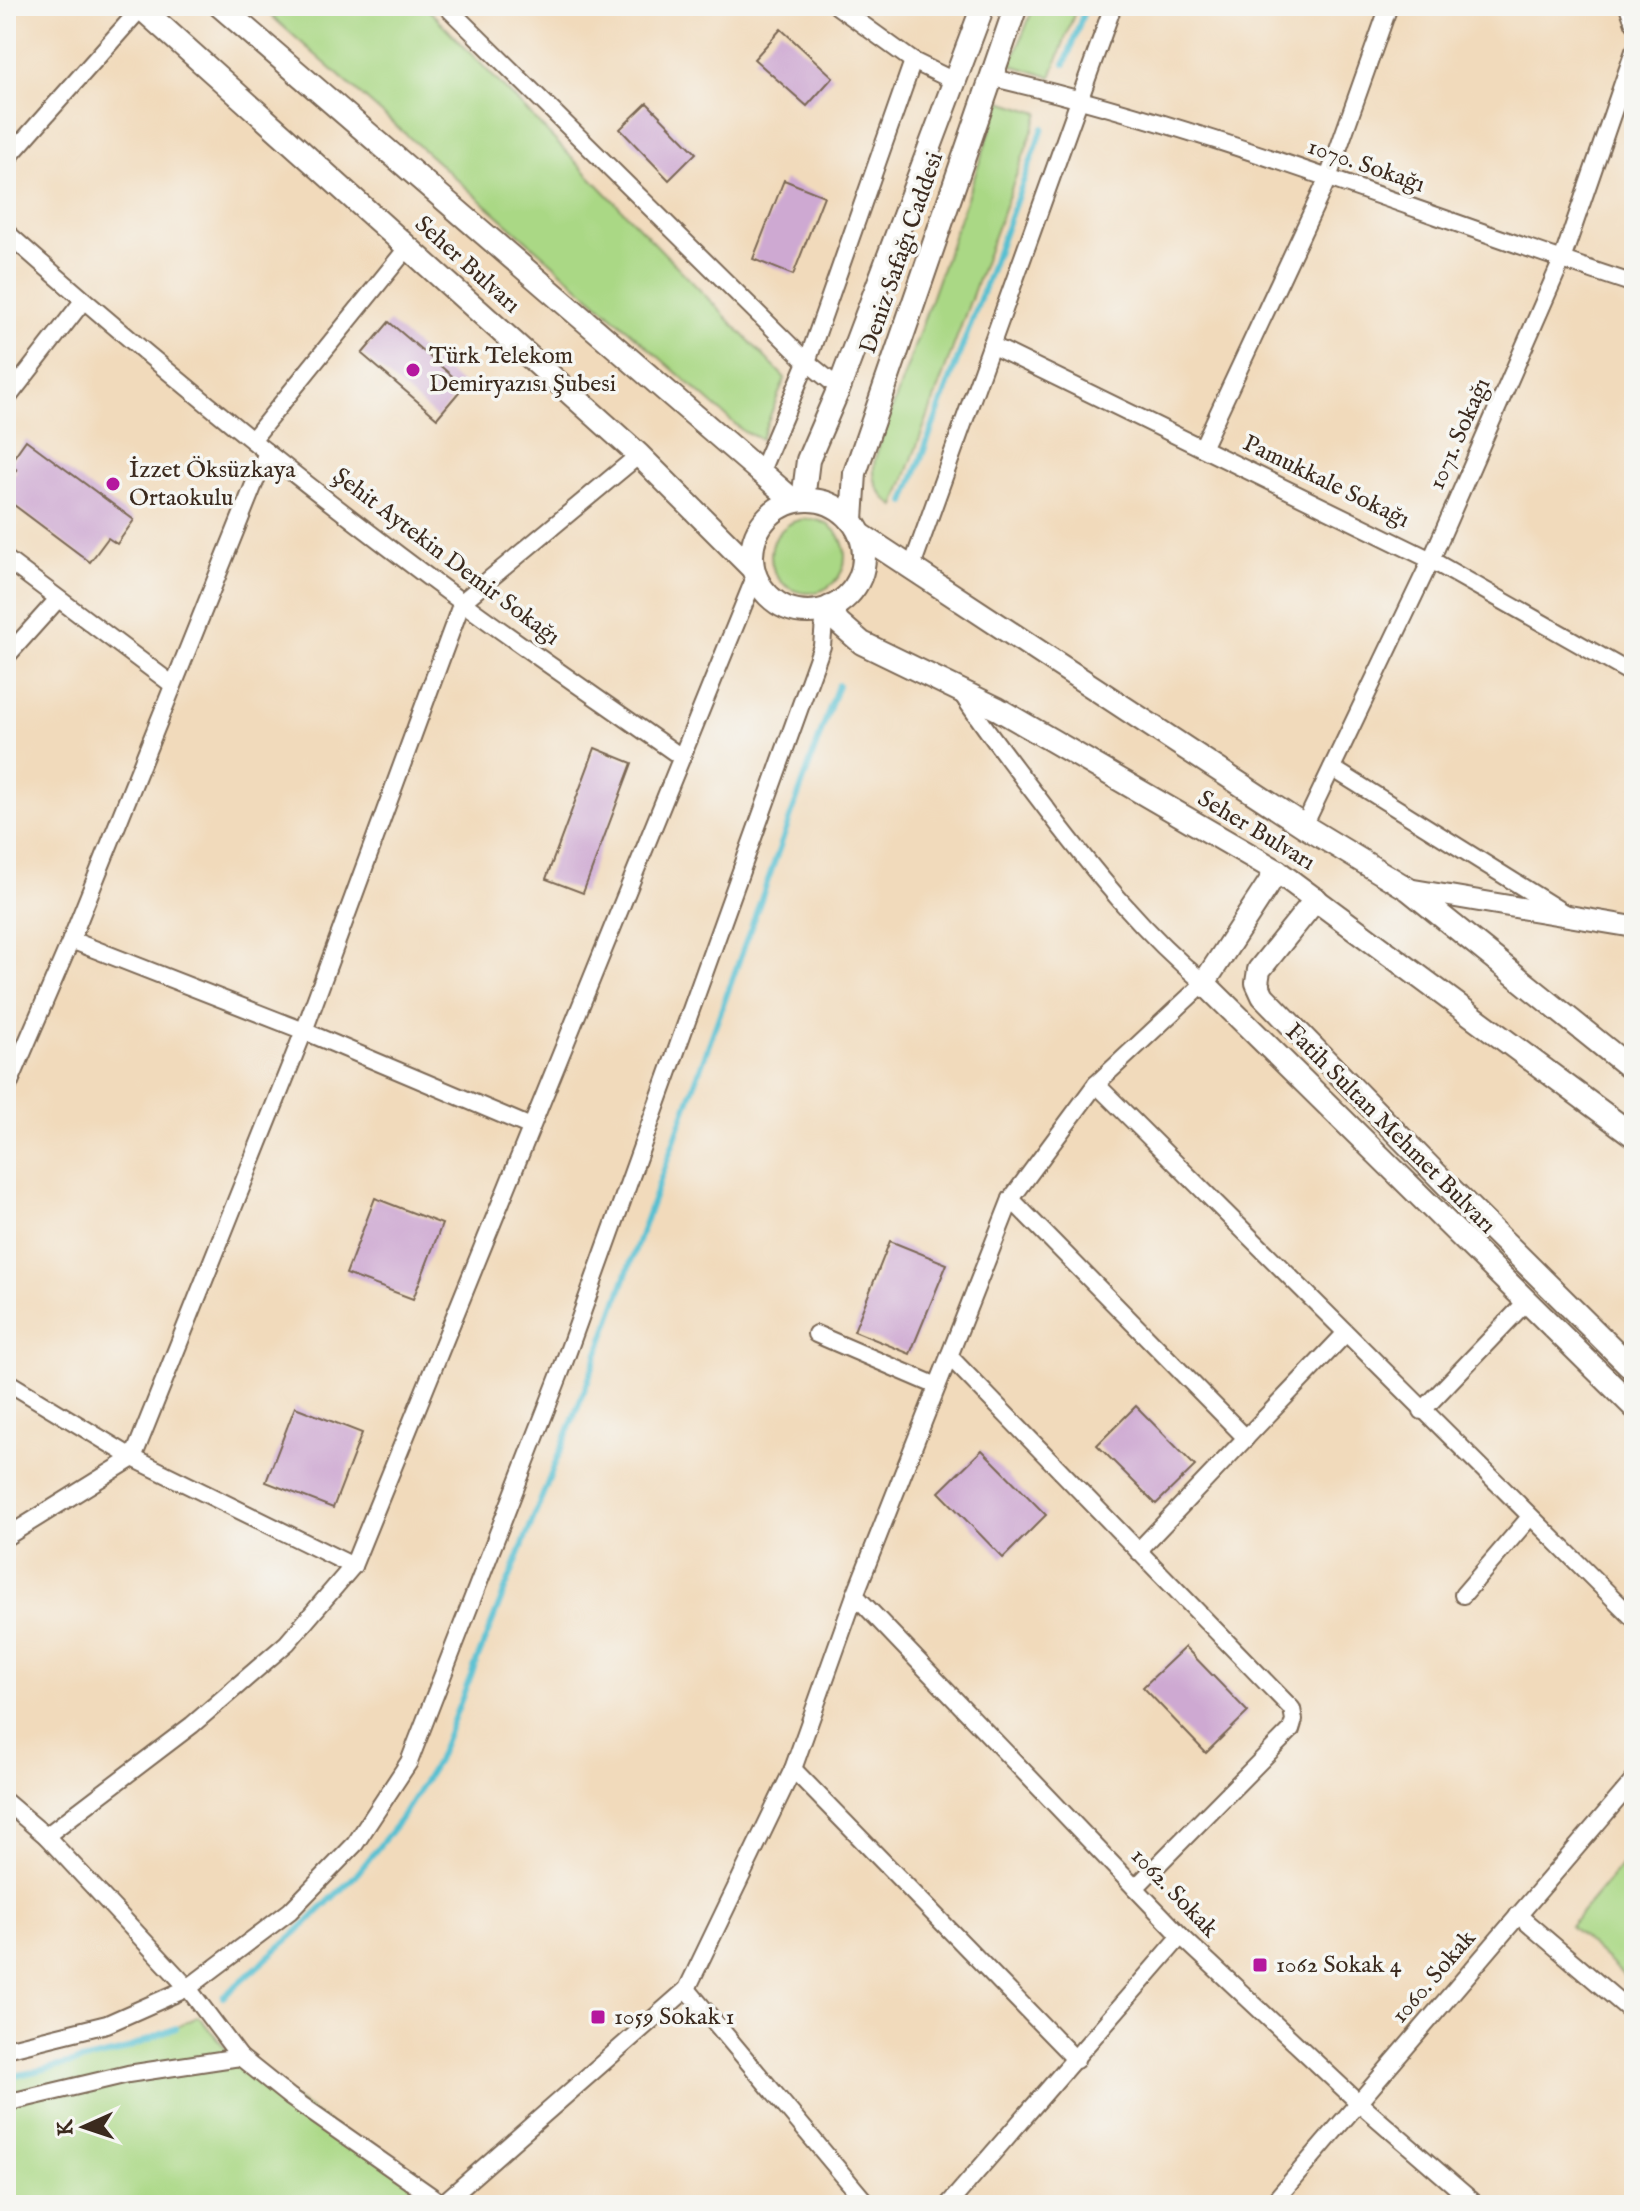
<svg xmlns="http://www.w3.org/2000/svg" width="1640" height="2211" viewBox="0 0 1640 2211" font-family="'IM FELL English',serif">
<rect width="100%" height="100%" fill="#f6f6f2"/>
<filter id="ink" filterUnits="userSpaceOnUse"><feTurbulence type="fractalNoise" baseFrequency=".0125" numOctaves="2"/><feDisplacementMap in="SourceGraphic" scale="16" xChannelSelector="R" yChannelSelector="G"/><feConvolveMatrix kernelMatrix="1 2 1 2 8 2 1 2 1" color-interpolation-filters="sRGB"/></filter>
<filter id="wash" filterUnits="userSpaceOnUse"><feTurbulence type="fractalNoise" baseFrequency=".006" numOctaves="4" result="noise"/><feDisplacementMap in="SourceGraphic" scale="32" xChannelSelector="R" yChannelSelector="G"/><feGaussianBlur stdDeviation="1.8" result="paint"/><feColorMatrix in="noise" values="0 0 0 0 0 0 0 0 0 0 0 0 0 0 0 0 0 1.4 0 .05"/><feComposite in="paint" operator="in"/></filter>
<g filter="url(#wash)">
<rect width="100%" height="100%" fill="#f1dabb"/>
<!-- green -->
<g fill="#aad885" stroke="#728152" stroke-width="2">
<path d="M260,6h165l360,372 -24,61 -17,-7z"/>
<path d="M1034,6h43l-26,71 -40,-12z"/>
<path d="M1001,101l38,12 -144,393c-18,-12 -25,-29 -19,-51z"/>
<circle cx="808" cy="556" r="37"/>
<path d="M1634,1850v135l-64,-59z"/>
<path d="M198,2016l36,42 216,147h-444v-126c66,-16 133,-28 192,-63z"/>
</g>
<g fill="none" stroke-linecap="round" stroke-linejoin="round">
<!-- stream -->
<g stroke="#56c0d1" stroke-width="6">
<path d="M1065,64l21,-58"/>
<path d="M905,502l138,-374"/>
<path d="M223,1997l74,-65 60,-58 43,-54 37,-59 151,-380 250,-696"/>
<path d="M6,2078l110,-25 60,-25"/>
</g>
</g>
<g id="blocks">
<!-- building -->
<g fill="#cea9d2">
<path d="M781,29l52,48 -26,29 -53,-47z"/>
<path d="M647,103l49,50 -27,27 -49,-51z"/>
<path d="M784,180l40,16 -31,79 -40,-16z"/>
<path d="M389,322l75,64 -27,32 -75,-64z"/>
<path d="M26,440l108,80 -17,24 -9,-6 -18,24 -84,-63v-15l11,-14 -8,-6z"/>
<path d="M595,748l37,15 -49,130 -37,-14z"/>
<path d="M375,1198l67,26 -29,75 -67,-25z"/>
<path d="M890,1241l57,23 -37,90 -56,-23z"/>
<path d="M1136,1406l59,60 -39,38 -59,-59z"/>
<path d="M295,1407l67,26 -29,75 -67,-26z"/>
<path d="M982,1450l64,65 -43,43 -64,-66z"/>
<path d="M1185,1647l63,65 -42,41 -63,-66z"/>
</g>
</g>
</g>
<g filter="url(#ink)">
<use href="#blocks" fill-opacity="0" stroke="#7b6855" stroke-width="2"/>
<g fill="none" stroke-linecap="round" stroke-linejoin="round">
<defs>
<g id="minor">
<path d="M446,6l361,356 32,26"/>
<path d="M837,6l76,55 41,20"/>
<path d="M1628,6l6,17"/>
<path d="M989,77c221,50 431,137 645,207"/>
<path d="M6,160l135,-152"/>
<path d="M6,232c147,130 299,255 457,371 72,53 146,103 218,154"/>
<path d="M991,345l440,215 203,115"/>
<path d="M6,400l77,-99"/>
<path d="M252,440l156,-193"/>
<path d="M1202,448l126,-270 61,-172"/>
<path d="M761,471l46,-109 106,-301"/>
<path d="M6,559l167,126"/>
<path d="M911,569l202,-563"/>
<path d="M6,657l52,-58"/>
<path d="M1332,768l232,145"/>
<path d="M1304,826l127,-266 131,-300 72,-209"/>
<path d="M71,940l233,91 227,96"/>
<path d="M1096,1084l538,535"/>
<path d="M6,1091l65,-151 196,-488"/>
<path d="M1011,1199l235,239"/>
<path d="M816,1334l121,52"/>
<path d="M949,1356l343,353 2,11 -3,10 -156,158"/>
<path d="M6,1381l127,77 220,108"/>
<path d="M1422,1411l105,-110"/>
<path d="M6,1537l127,-79 171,-427 158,-429 177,-147"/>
<path d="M1138,1551l207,-217"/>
<path d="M855,1595l326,341 177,166 119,103"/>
<path d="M1463,1595l67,-78"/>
<path d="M793,1769l283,291"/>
<path d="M6,1802l40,34 142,152 52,69 50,40 154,108"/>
<path d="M46,1836l146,-111 95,-82 66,-77 402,-989"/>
<path d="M1518,1915l116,99"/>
<path d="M687,1989l181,216"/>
<path d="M6,2049l101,-25 81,-36 102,-77 65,-67 54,-82 152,-391 261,-725 3,-37"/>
<path d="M6,2103l122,-29 112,-17"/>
<path d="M442,2204l245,-215 106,-220 62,-174 156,-396 85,-115 108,-101c-59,-49 -107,-108 -153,-168 -31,-41 -63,-81 -91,-124"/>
<path d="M948,2205l233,-269"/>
<path d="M1271,2205l363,-425"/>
</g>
<path id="tertiary" d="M1408,889l226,38"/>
<g id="secondary">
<path d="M139,6l500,449 114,114"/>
<path d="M220,6l574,495"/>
<circle cx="808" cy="556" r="56"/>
<path d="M803,500l5,-40 31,-72 144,-382"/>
<path d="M852,520l3,-47 161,-467"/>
<path d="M860,534l444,292 104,63 226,182"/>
<path d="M830,607l8,15 24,21 136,66 279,162 357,265"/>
<path d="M1277,871l-73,112 430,424"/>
<path d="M1316,899l-57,71 -2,13 6,13 186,191 185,183"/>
</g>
</defs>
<!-- minor casing -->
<use href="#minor" stroke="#7b6855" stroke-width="20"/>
<!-- tertiary casing -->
<use href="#tertiary" stroke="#7b6855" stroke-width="24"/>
<!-- secondary casing -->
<use href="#secondary" stroke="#7b6855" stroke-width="26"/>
<!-- minor -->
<use href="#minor" stroke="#fff" stroke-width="16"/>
<!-- tertiary -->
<use href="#tertiary" stroke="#fff" stroke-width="20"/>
<!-- secondary -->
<use href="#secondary" stroke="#fff" stroke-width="22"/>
</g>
</g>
<!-- markers -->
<g fill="#b5179e" stroke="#f6f6f2" stroke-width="3">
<circle cx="413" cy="370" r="8"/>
<circle cx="113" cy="484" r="8"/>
<rect x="1252" y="1957" width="16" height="16" rx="4"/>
<rect x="590" y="2009" width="16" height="16" rx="4"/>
</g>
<g text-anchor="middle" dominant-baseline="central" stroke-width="7" stroke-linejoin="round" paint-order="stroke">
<!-- street labels -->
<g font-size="24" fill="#3b2a1e" stroke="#f6f6f2">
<text transform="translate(1366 166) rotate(19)">1070. Sokağı</text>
<text transform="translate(902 253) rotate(-71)">Deniz Safağı Caddesi</text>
<text transform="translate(467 265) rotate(42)">Seher Bulvarı</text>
<text transform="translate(1460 434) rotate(-66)">1071. Sokağı</text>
<text transform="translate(1326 482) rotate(26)">Pamukkale Sokağı</text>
<text transform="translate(446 557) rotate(37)">Şehit Aytekin Demir Sokağı</text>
<text transform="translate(1256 831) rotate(31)">Seher Bulvarı</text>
<text transform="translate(1390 1129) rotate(45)">Fatih Sultan Mehmet Bulvarı</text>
<text transform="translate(1174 1893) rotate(46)">1062. Sokak</text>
<text transform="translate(1434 1977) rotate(-49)">1060. Sokak</text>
</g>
<!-- poi labels -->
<g font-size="24" fill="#3b2a1e" stroke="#f6f6f2" text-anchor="start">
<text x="429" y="356">Türk Telekom<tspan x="429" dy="28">Demiryazısı Şubesi</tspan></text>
<text x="129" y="470">İzzet Öksüzkaya<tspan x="129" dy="28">Ortaokulu</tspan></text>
<text x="1276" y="1965">1062 Sokak 4</text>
<text x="614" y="2017">1059 Sokak 1</text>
</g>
</g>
<!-- margin -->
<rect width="1640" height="2211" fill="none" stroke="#f6f6f2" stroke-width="32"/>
<!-- north arrow -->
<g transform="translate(84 2127) rotate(267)" stroke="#f6f6f2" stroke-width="6" paint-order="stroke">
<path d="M0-6L14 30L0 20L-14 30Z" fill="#3b2a1e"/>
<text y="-12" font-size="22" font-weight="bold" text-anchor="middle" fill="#3b2a1e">K</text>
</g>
</svg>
